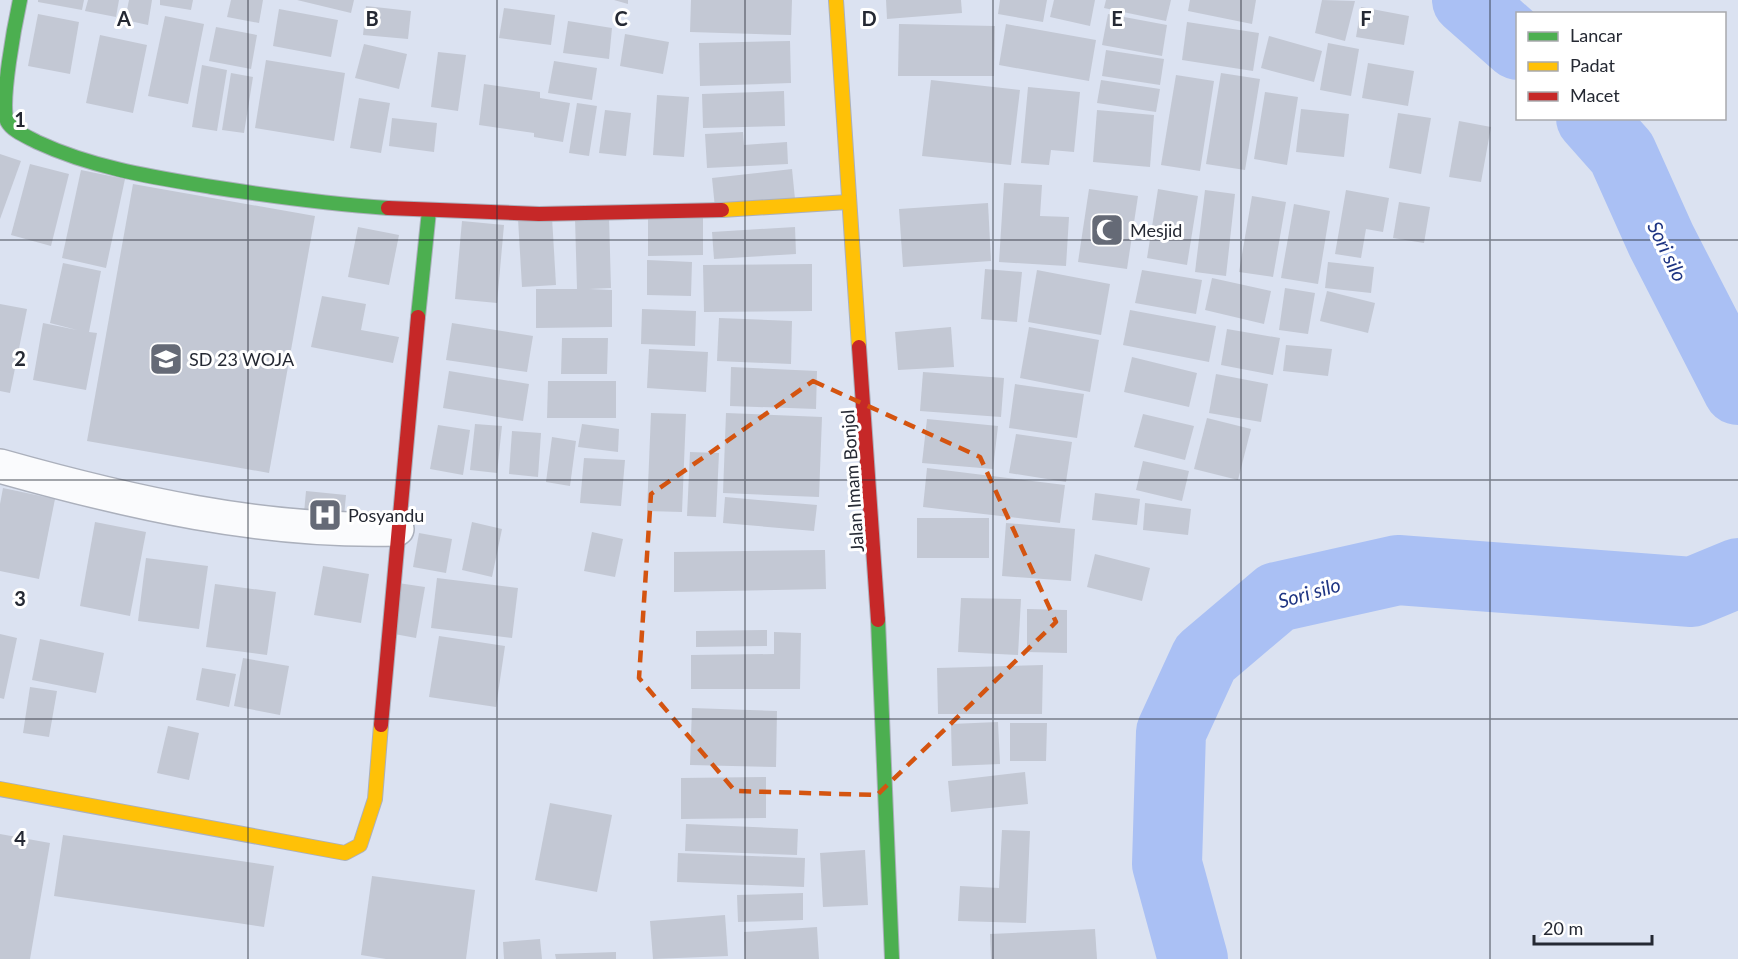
<svg xmlns="http://www.w3.org/2000/svg" width="1738" height="959" viewBox="0 0 1738 959" font-family="Lato,sans-serif">
<rect width="100%" height="100%" fill="#dbe2f1"/>
<g fill="none" stroke-linecap="round" stroke-linejoin="round">
<!-- river -->
<g stroke="#aac0f4" stroke-width="70">
<path d="M1467,0l51,45"/>
<path d="M1591,118l31,35 39,87 77,150"/>
<path d="M1193,959l-26,-95 4,-132 34,-74 72,-61 121,-27 294,22 46,-19"/>
</g>
</g>
<!-- building -->
<g fill="#c3c8d4">
<path d="M38,0h46l-2,10 -44,-8z"/>
<path d="M88,0h31l-3,17 -31,-6z"/>
<path d="M129,0h23l-4,25 -23,-5z"/>
<path d="M160,0h33l-2,10 -31,-5z"/>
<path d="M231,0h32l-4,23 -32,-6z"/>
<path d="M297,0h57l-3,13z"/>
<path d="M614,0h14v4z"/>
<path d="M691,0h101l-1,35 -101,-3z"/>
<path d="M886,0h75l1,13 -75,6z"/>
<path d="M1000,0h47l-4,22 -45,-8z"/>
<path d="M1054,0h41l-5,26 -40,-9z"/>
<path d="M1106,0h65l-5,21 -62,-13z"/>
<path d="M1190,0h66l-4,24 -64,-13z"/>
<path d="M1322,0l33,1 -10,40 -30,-8z"/>
<path d="M366,6l45,5 -3,28 -45,-4z"/>
<path d="M1361,7l48,9 -5,29 -48,-8z"/>
<path d="M504,8l51,7 -4,30 -52,-7z"/>
<path d="M279,9l59,11 -7,37 -58,-11z"/>
<path d="M38,14l41,8 -9,52 -42,-8z"/>
<path d="M1108,14l59,11 -5,31 -60,-11z"/>
<path d="M165,16l39,8 -16,80 -40,-8z"/>
<path d="M568,21l44,7 -3,31 -46,-6z"/>
<path d="M1187,22l72,11 -6,38 -71,-11z"/>
<path d="M899,24l96,2 -1,50h-96z"/>
<path d="M1006,24l90,16 -7,41 -90,-16z"/>
<path d="M216,27l41,8 -6,34 -42,-8z"/>
<path d="M625,34l44,8 -6,32 -43,-8z"/>
<path d="M100,35l47,10 -14,68 -47,-10z"/>
<path d="M1269,36l53,15 -8,31 -53,-14z"/>
<path d="M790,41l1,42 -91,3 -1,-43z"/>
<path d="M1328,43l31,6 -8,47 -31,-6z"/>
<path d="M364,44l43,10 -8,35 -44,-11z"/>
<path d="M1106,50l58,9 -4,26 -58,-9z"/>
<path d="M438,52l28,3 -8,56 -27,-4z"/>
<path d="M266,60l79,13 -11,68 -79,-13z"/>
<path d="M554,61l43,7 -5,32 -44,-7z"/>
<path d="M1368,63l46,8 -6,35 -46,-8z"/>
<path d="M202,65l25,5 -10,61 -25,-4z"/>
<path d="M231,73l22,4 -9,56 -22,-3z"/>
<path d="M1221,73l39,6 -15,91 -39,-6z"/>
<path d="M1176,75l38,6 -14,90 -39,-6z"/>
<path d="M931,80l89,10 -9,75 -89,-9z"/>
<path d="M1101,80l59,9 -4,23 -59,-9z"/>
<path d="M484,84l56,8v6l30,5 -7,39 -29,-5v-4l-55,-8z"/>
<path d="M1028,87l52,5 -6,60 -23,-2 -2,15 -28,-2z"/>
<path d="M784,91l1,35 -82,2 -1,-34z"/>
<path d="M1265,92l33,5 -11,68 -33,-6z"/>
<path d="M657,95l32,2 -5,60 -31,-2z"/>
<path d="M359,98l31,5 -9,50 -31,-5z"/>
<path d="M577,103l20,3 -8,50 -20,-3z"/>
<path d="M1301,109l48,5 -5,43 -48,-5z"/>
<path d="M605,110l26,3 -5,43 -27,-3z"/>
<path d="M1097,110l57,5 -4,52 -57,-5z"/>
<path d="M1398,113l33,5 -10,56 -32,-6z"/>
<path d="M392,118l45,5 -3,29 -45,-6z"/>
<path d="M1459,121l32,6 -10,55 -32,-5z"/>
<path d="M743,132l1,13 43,-3 1,22 -81,4 -2,-34z"/>
<path d="M0,154l21,7 -21,58z"/>
<path d="M30,164l39,10 -18,72 -40,-11z"/>
<path d="M792,169l3,30 -80,9 -3,-30z"/>
<path d="M81,170l44,9 -19,89 -44,-10z"/>
<path d="M1004,183l38,2 -2,31 29,1 -3,49 -67,-4z"/>
<path d="M133,184l182,32 -46,257 -182,-32z"/>
<path d="M1089,189l49,7 -11,73 -49,-7z"/>
<path d="M1158,189l40,7 -11,69 -40,-7z"/>
<path d="M1205,190l30,4 -9,82 -31,-4z"/>
<path d="M1346,190l43,8 -6,34 -17,-3 -5,29 -26,-4z"/>
<path d="M1252,196l34,6 -13,75 -34,-5z"/>
<path d="M1399,202l31,5 -6,36 -31,-5z"/>
<path d="M988,203l3,58 -88,6 -4,-58z"/>
<path d="M1294,204l36,7 -12,73 -37,-6z"/>
<path d="M648,215h55v40l-55,1z"/>
<path d="M552,217l4,68 -34,2 -4,-68z"/>
<path d="M609,217l2,71 -22,1 23,1v37l-76,1v-39h41l-2,-71z"/>
<path d="M462,221l42,4 -7,78 -42,-4z"/>
<path d="M358,227l41,8 -10,50 -41,-8z"/>
<path d="M795,227l1,27 -82,5 -2,-27z"/>
<path d="M647,260l45,2 -1,34 -44,-1z"/>
<path d="M1328,262l46,5 -3,26 -46,-5z"/>
<path d="M63,263l38,8 -12,61 8,1 -11,57 -53,-10 10,-57 34,7 -27,-7z"/>
<path d="M812,264v47l-108,1 -1,-47z"/>
<path d="M985,269l37,3 -5,50 -36,-3z"/>
<path d="M1037,270l73,14 -9,51 -73,-13z"/>
<path d="M1142,270l60,10 -6,34 -61,-11z"/>
<path d="M1212,278l59,13 -7,33 -59,-14z"/>
<path d="M1285,288l30,5 -7,41 -29,-4z"/>
<path d="M1327,291l48,12 -7,30 -48,-12z"/>
<path d="M322,296l44,8 -5,26 38,7 -6,26 -82,-16z"/>
<path d="M0,304l27,5 -17,84 -10,-2z"/>
<path d="M642,309l54,2 -1,35 -54,-2z"/>
<path d="M1130,310l86,16 -7,36 -86,-17z"/>
<path d="M719,318l73,3 -1,43 -74,-3z"/>
<path d="M452,323l81,13 -6,36 -81,-12z"/>
<path d="M951,327l3,40 -56,3 -3,-38z"/>
<path d="M1029,327l70,13 -9,52 -70,-14z"/>
<path d="M1227,329l53,9 -7,37 -52,-10z"/>
<path d="M562,338h46l-1,36h-46z"/>
<path d="M1286,345l46,4 -4,27 -45,-5z"/>
<path d="M649,349l59,3 -2,40 -59,-4z"/>
<path d="M1132,357l65,16 -8,34 -65,-15z"/>
<path d="M731,367l86,4 -1,38 -86,-3z"/>
<path d="M449,371l80,13 -6,37 -80,-13z"/>
<path d="M923,372l81,6 -3,39 -81,-6z"/>
<path d="M1216,374l52,10 -7,38 -52,-9z"/>
<path d="M548,381h68v37h-69z"/>
<path d="M1015,384l69,10 -7,44 -68,-10z"/>
<path d="M651,413l35,1 -4,98 -35,-1z"/>
<path d="M726,413l96,4 -3,80 -96,-4z"/>
<path d="M1143,414l51,12 -9,34 -51,-13z"/>
<path d="M1207,418l44,11 -13,51 -44,-11z"/>
<path d="M927,419l71,7 -5,43 -71,-6z"/>
<path d="M475,424l27,2 -5,47 -27,-3z"/>
<path d="M582,424l37,5 -1,23 -40,-5z"/>
<path d="M438,425l32,5 -7,45 -33,-6z"/>
<path d="M512,431l29,2 -3,44 -29,-3z"/>
<path d="M1016,434l56,8 -6,40 -57,-9z"/>
<path d="M552,437l24,4 -6,45 -24,-4z"/>
<path d="M690,452l29,1 -3,64 -29,-1z"/>
<path d="M584,458l41,2 -4,46 -41,-3z"/>
<path d="M1143,461l46,10 -7,30 -46,-11z"/>
<path d="M927,468l138,17 -5,38 -137,-16z"/>
<path d="M3,488l52,11 -16,80 -39,-8v-67z"/>
<path d="M306,491l40,4 -3,32 -40,-3z"/>
<path d="M1095,493l45,6 -3,26 -45,-5z"/>
<path d="M725,497l92,8 -3,26 -91,-8z"/>
<path d="M1145,503l46,6 -3,26 -45,-5z"/>
<rect x="917" y="518" width="72" height="40"/>
<path d="M95,522l51,10 -16,84 -50,-10z"/>
<path d="M472,522l30,7 -10,48 -30,-7z"/>
<path d="M1006,523l69,6 -4,52 -69,-5z"/>
<path d="M592,532l31,7 -8,38 -31,-6z"/>
<path d="M419,533l33,6 -6,34 -33,-6z"/>
<path d="M825,550l1,39 -152,3v-40z"/>
<path d="M1095,554l55,14 -8,33 -55,-14z"/>
<path d="M146,558l62,8 -9,63 -61,-8z"/>
<path d="M323,566l46,8 -8,49 -47,-8z"/>
<path d="M437,578l81,10 -6,50 -81,-10z"/>
<path d="M398,583l27,4 -9,51 -27,-5z"/>
<path d="M215,584l61,8 -9,63 -61,-8z"/>
<path d="M961,598l60,1 -3,56 -60,-3z"/>
<path d="M1027,609l40,1v43l-40,-1z"/>
<path d="M767,630v16l-71,1v-16z"/>
<path d="M774,632l27,1 -1,56h-109v-34l83,-1z"/>
<path d="M0,634l17,4 -13,61 -4,-1z"/>
<path d="M439,636l66,10 -9,61 -67,-10z"/>
<path d="M40,639l64,14 -8,40 -64,-13z"/>
<path d="M243,658l46,8 -9,49 -46,-9z"/>
<path d="M1043,665l-1,49h-104l-1,-46z"/>
<path d="M202,668l34,6 -7,33 -33,-7z"/>
<path d="M30,687l27,4 -8,46 -26,-4z"/>
<path d="M692,708l85,3 -1,56 -86,-2z"/>
<path d="M998,722l2,42 -48,2 -1,-42z"/>
<path d="M1010,723h37l-1,38h-36z"/>
<path d="M168,726l31,7 -10,47 -32,-7z"/>
<path d="M1025,772l3,32 -77,8 -3,-31z"/>
<path d="M766,777v41l-85,1v-41z"/>
<path d="M550,803l62,12 -15,77 -62,-12z"/>
<path d="M686,824l112,5 -1,26 -112,-4z"/>
<path d="M1002,830l28,1 -4,92 -68,-2 2,-35 39,2z"/>
<path d="M0,834l50,9 -20,116h-30z"/>
<path d="M63,835l211,31 -10,61 -210,-31z"/>
<path d="M865,850l3,55 -45,2 -3,-54z"/>
<path d="M678,853l127,5 -1,29 -127,-5z"/>
<path d="M372,876l103,14 -9,69h-80l-25,-4z"/>
<path d="M803,893v27l-65,2 -1,-27z"/>
<path d="M725,915l3,41 -75,3 -3,-38z"/>
<path d="M817,927l2,32h-74l-1,-27z"/>
<path d="M1095,929l2,30h-106l-1,-25z"/>
<path d="M540,939l2,20h-38l-1,-17z"/>
<path d="M616,952v7h-60l-1,-5z"/>
</g>
<g fill="none" stroke-linecap="round" stroke-linejoin="round">
<defs>
<path id="street" d="M0,466c128,36 262,67 397,63"/>
<g id="fast">
<path d="M20,0c-5,23 -20,102 -13,121 5,10 21,16 30,21 56,26 115,35 175,45 58,9 118,17 176,21"/>
<path d="M418,317l11,-106"/>
<path d="M878,620l14,339"/>
</g>
<g id="slow">
<path d="M836,0l23,347"/>
<path d="M722,210l126,-8"/>
<path d="M0,789l345,64 15,-8 15,-46 6,-74"/>
</g>
<g id="jam">
<path d="M388,208l151,6 183,-4"/>
<path d="M859,347l19,273"/>
<path d="M381,725l37,-408"/>
</g>
</defs>
<!-- street casing -->
<use href="#street" stroke="#abb0bc" stroke-width="36"/>
<!-- fast casing -->
<use href="#fast" stroke="#abb0bc" stroke-width="16"/>
<!-- slow casing -->
<use href="#slow" stroke="#abb0bc" stroke-width="16"/>
<!-- jam casing -->
<use href="#jam" stroke="#abb0bc" stroke-width="16"/>
<!-- street -->
<use href="#street" stroke="#fafbfd" stroke-width="33"/>
<!-- fast -->
<use href="#fast" stroke="#4caf50" stroke-width="14"/>
<!-- slow -->
<use href="#slow" stroke="#ffc107" stroke-width="14"/>
<!-- jam -->
<use href="#jam" stroke="#c62828" stroke-width="14"/>
</g>
<!-- marked area -->
<path fill="none" stroke="#d45410" stroke-width="4.5" stroke-dasharray="12 8" stroke-linejoin="round" d="M813,381l167,76 76,165 -179,173 -142,-4 -96,-113 12,-184z"/>
<!-- grid -->
<path fill="none" stroke="#252933" stroke-width="1.5" stroke-opacity="0.55" d="M248,0v959M497,0v959M745,0v959M993,0v959M1241,0v959M1490,0v959M0,240h1738M0,480h1738M0,719h1738"/>
<!-- icons -->
<defs>
<symbol id="mosque-square" viewBox="-11 -11 22 22"><rect x="-9" y="-9" width="18" height="18" rx="4" fill="#656a76" stroke="#fff"/><path d="M3.5-4.9A6 6 0 1 0 3.5 4.9A5 5 0 1 1 3.5-4.9Z" fill="#fff"/></symbol>
<symbol id="school-square" viewBox="-11 -11 22 22"><rect x="-9" y="-9" width="18" height="18" rx="4" fill="#656a76" stroke="#fff"/><path d="M0-5L7-2L0 1L-7-2ZM-4 1L0 2.5L4 1V4Q0 6-4 4Z" fill="#fff"/></symbol>
<symbol id="hospital-square" viewBox="-11 -11 22 22"><rect x="-9" y="-9" width="18" height="18" rx="4" fill="#656a76" stroke="#fff"/><path d="M-5-5h3v3.5h4V-5h3V5h-3V1.5h-4V5h-3Z" fill="#fff"/></symbol>
</defs>
<g fill-rule="evenodd">
<use href="#mosque-square" x="1088" y="211" width="38" height="38"/>
<use href="#school-square" x="147" y="340" width="38" height="38"/>
<use href="#hospital-square" x="306" y="496" width="38" height="38"/>
</g>
<g text-anchor="middle" dominant-baseline="central" stroke-width="6" stroke-linejoin="round" paint-order="stroke">
<!-- poi labels -->
<g font-size="18" fill="#252933" stroke="#fff" text-anchor="start">
<text x="1130" y="230">Mesjid</text>
<text x="189" y="359">SD 23 WOJA</text>
<text x="348" y="515">Posyandu</text>
</g>
<!-- street labels -->
<g font-size="18" fill="#252933" stroke="#fff">
<text transform="translate(852 481) rotate(-94)">Jalan Imam Bonjol</text>
</g>
<!-- water labels -->
<g font-size="20" font-style="italic" fill="#1f3583" stroke="#fff">
<text transform="translate(1668 251) rotate(64)">Sori silo</text>
<text transform="translate(1309 592) rotate(-16)">Sori silo</text>
</g>
</g>
<g font-size="20" text-anchor="middle" font-weight="bold" fill="#252933" stroke="#fff" stroke-width="6" stroke-linejoin="round" paint-order="stroke">
<text x="124" y="26">A</text>
<text x="372" y="26">B</text>
<text x="621" y="26">C</text>
<text x="869" y="26">D</text>
<text x="1117" y="26">E</text>
<text x="1366" y="26">F</text>
<text x="20" y="127">1</text>
<text x="20" y="366">2</text>
<text x="20" y="606">3</text>
<text x="20" y="846">4</text>
</g>
<!-- legend -->
<rect x="1516" y="12" width="210" height="108" fill="#ffffff" stroke="#a8a9ad" stroke-width="1.5"/>
<rect x="1528" y="32" width="30" height="9" fill="#4caf50" stroke="#a8a9ad" stroke-width="1.5"/>
<text x="1570" y="42" font-size="18" fill="#252933">Lancar</text>
<rect x="1528" y="62" width="30" height="9" fill="#ffc107" stroke="#a8a9ad" stroke-width="1.5"/>
<text x="1570" y="72" font-size="18" fill="#252933">Padat</text>
<rect x="1528" y="92" width="30" height="9" fill="#c62828" stroke="#a8a9ad" stroke-width="1.5"/>
<text x="1570" y="102" font-size="18" fill="#252933">Macet</text>
<!-- scale -->
<path d="M1534 935v9h118v-9" fill="none" stroke="#252933" stroke-width="3"/>
<text x="1543" y="935" font-size="18" fill="#252933" stroke="#ffffff" stroke-width="4.5" paint-order="stroke">20 m</text>
</svg>
